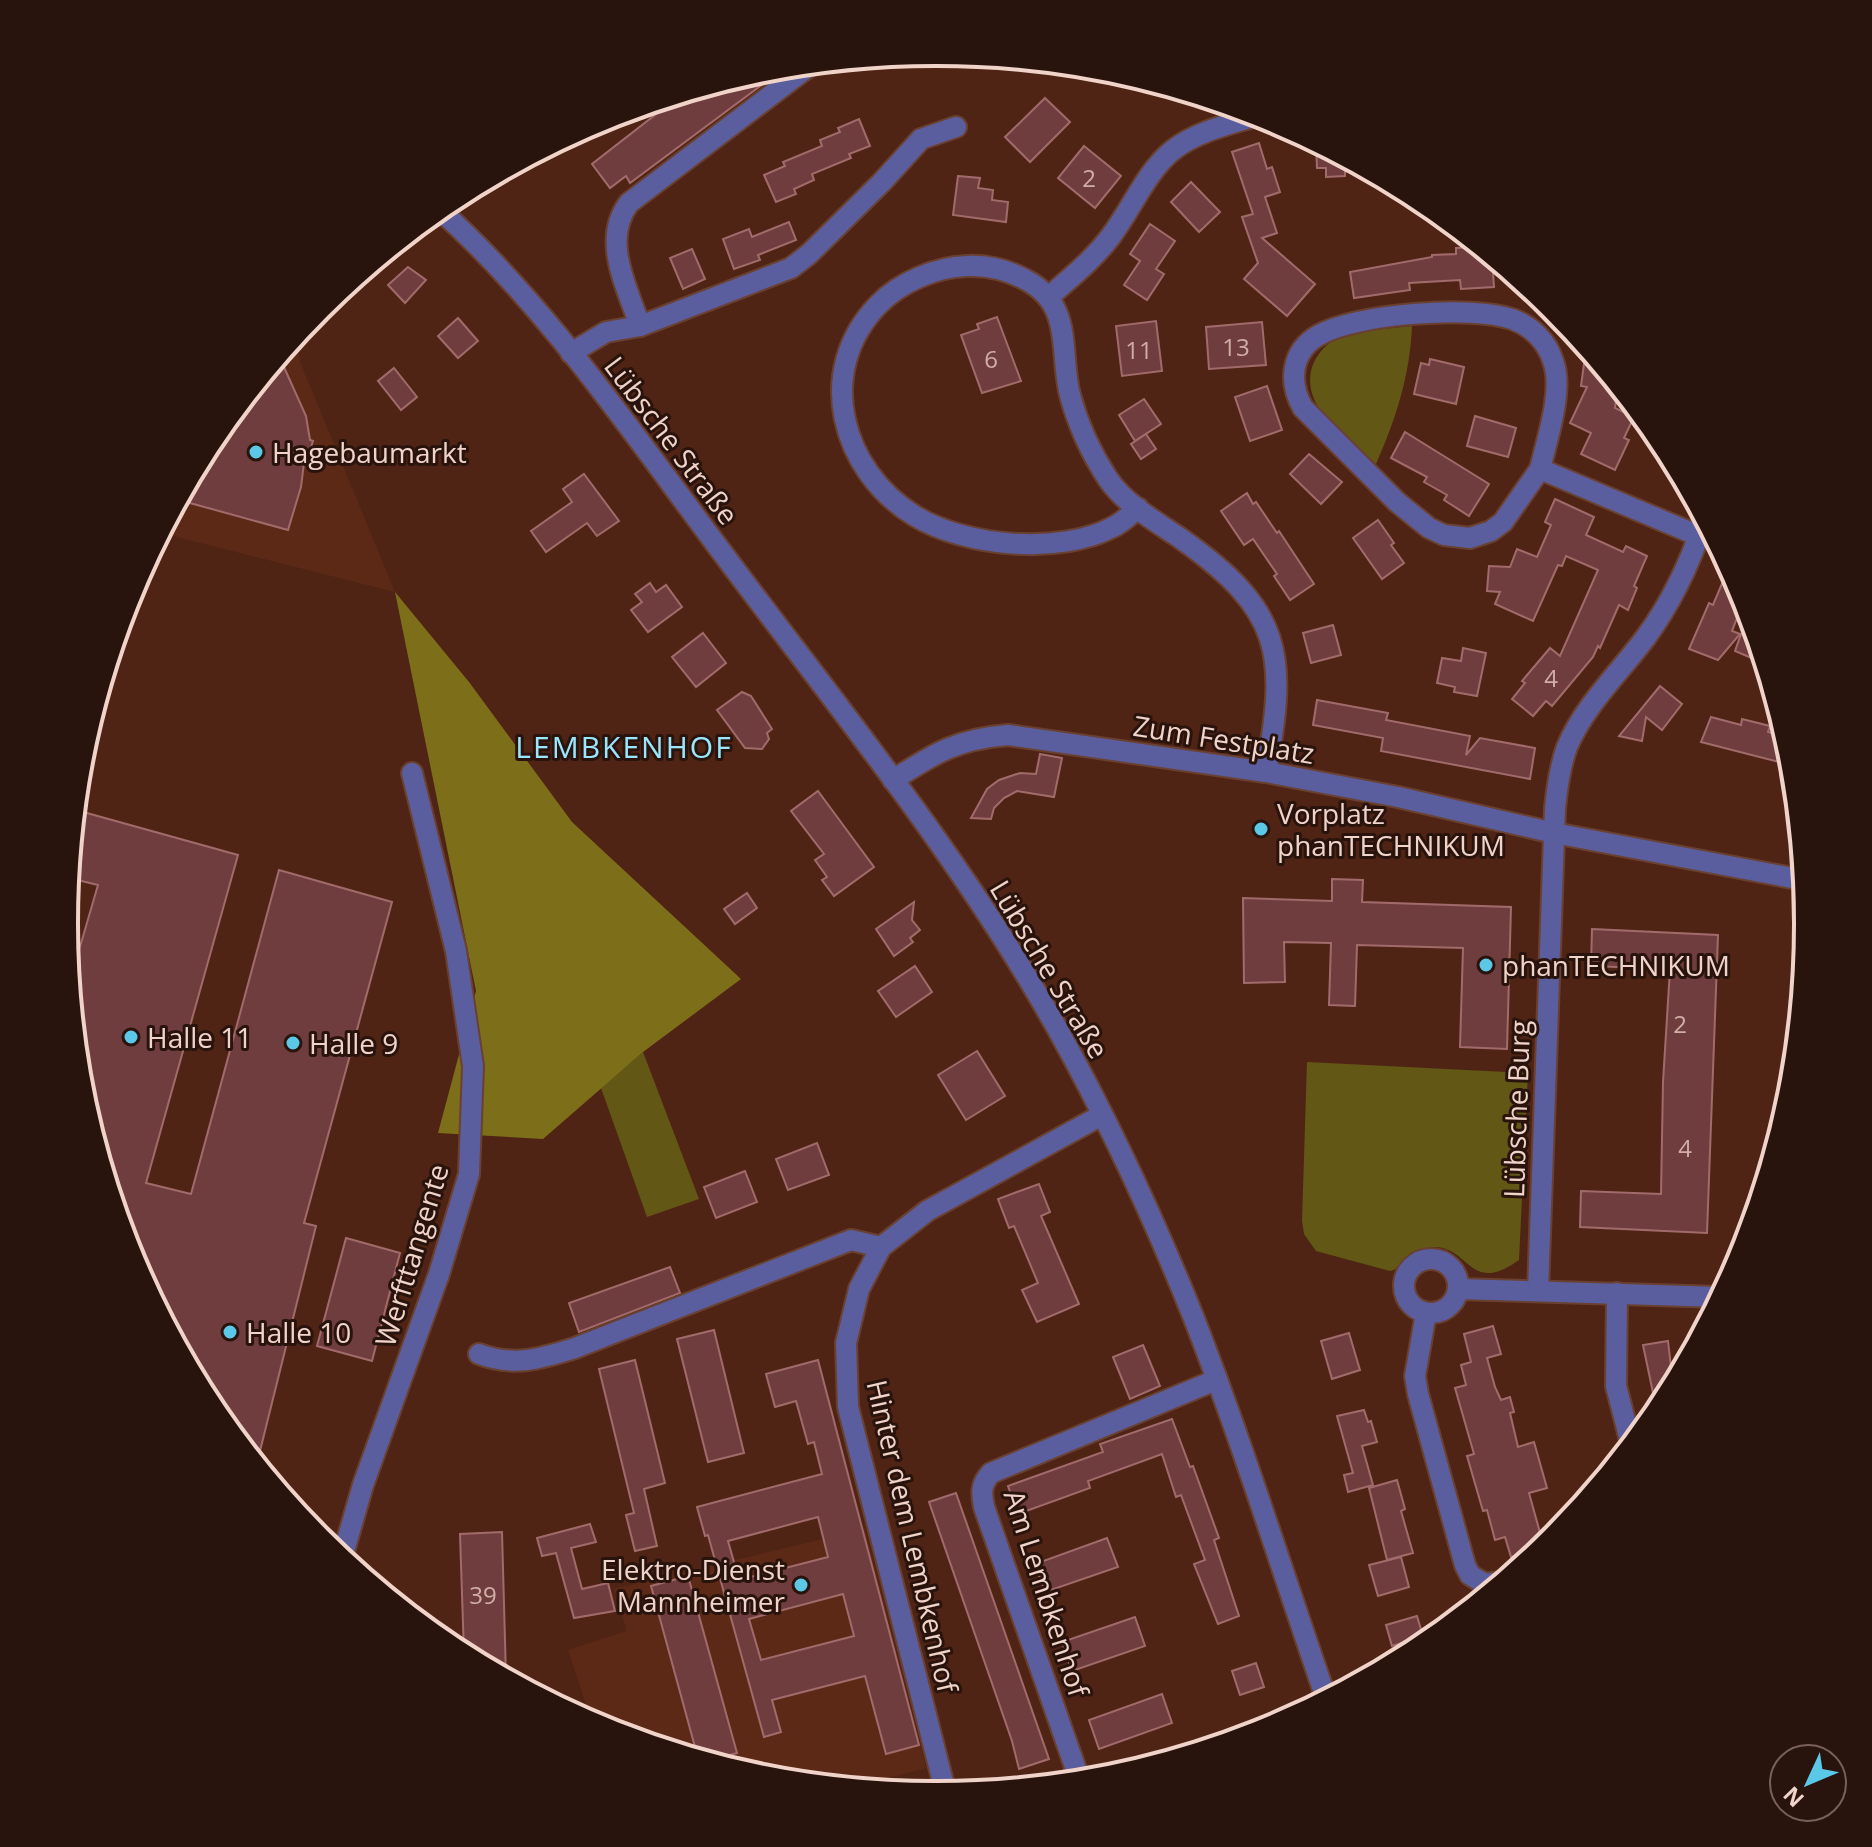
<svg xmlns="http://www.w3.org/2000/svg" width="1872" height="1847" viewBox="0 0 1872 1847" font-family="'Open Sans',sans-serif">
<rect width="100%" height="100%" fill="#502414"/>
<!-- built -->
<g fill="#5d2917">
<path d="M296,337l4,25 95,230 -234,-59 51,-94z"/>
<path d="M865,1529l61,239 -73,19 -87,-9 -164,-50 -10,-5 -24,-73 59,-19 -13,-42z"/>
</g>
<!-- green -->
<g fill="#625715">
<path d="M1412,326c-2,49 -16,93 -36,138 -26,-24 -73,-53 -65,-93 3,-12 11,-24 22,-30 21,-12 55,-12 79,-15z"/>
<path d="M643,1052l56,147 -52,18 -46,-129z"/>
<path d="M1307,1062l221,11 -9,187c-50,36 -49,-14 -86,-13 -26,1 -27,21 -43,24l-74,-20 -12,-17 -2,-13z"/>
</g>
<!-- forest -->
<path fill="#7d6f1a" d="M395,592l74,90 103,140 169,157 -98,73 -100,87 -105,-6 38,-142z"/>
<!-- building -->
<g fill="#703d3e" stroke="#a26b6b" stroke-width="2" fill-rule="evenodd">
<path d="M786,67l-156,116 -4,-7 -16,12 -18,-24 90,-70 84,-25z"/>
<path d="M1045,98l25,24 -40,40 -25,-25z"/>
<path d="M859,119l11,27 -21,8 2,4 -39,16 2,6 -20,9 2,5 -20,8 -12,-27 21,-9 -2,-4 39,-16 -2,-6 20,-8 -2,-4z"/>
<path d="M1259,143l8,26 5,-2 8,25 -15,5 12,36 -15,5 53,46 -28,32 -43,-37 14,-16 -16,-46 11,-3 -21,-62z"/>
<path d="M1316,143l28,15 14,8h-13v10l-19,1v-9h-9z"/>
<path d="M1084,146l37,30 -26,32 -37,-30z"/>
<path d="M958,176l22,2 -2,10 15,2 -1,10 16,2 -2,20 -53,-7z"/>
<path d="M1191,182l29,30 -21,20 -28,-30z"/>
<path d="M789,222l7,18 -38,15 2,5 -26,9 -11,-30 26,-10 3,8z"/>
<path d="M1150,224l25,17 -19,28 8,5 -17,26 -23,-15 16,-24 -10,-7z"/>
<path d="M1478,247l14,11 2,29 -33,2 -1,-9 -51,3 1,7 -56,8 -4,-26 82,-15v-2l24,-1v-6z"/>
<path d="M692,249l13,30 -22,10 -13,-31z"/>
<path d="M408,267l18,13 -21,23 -17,-18z"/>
<path d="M997,317l24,64 -39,12 -21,-58 18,-6 -2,-5z"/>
<path d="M458,318l20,23 -20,17 -20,-22z"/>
<path d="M1156,321l6,50 -40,5 -6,-50z"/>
<path d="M1262,322l4,43 -57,4 -3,-42z"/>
<path d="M1586,349l32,38 -3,21 19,9 -10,21 5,2 -14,30 -34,-16 10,-21 -21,-10 17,-36 -6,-1z"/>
<path d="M279,356l27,60 4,24 3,1 -7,23 -2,-1 -3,24 -13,43 -109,-30 33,-61z"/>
<path d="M1430,359l34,8 -8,37 -42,-10 7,-31 8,2z"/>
<path d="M394,368l23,29 -16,13 -23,-29z"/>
<path d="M1267,386l15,44 -32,11 -15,-44z"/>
<path d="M1144,399l17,25 -26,17 -16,-26z"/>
<path d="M1475,416l41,12 -8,29 -41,-11z"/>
<path d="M1405,432l84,52 -20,32 -25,-16 3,-5 -23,-13 3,-5 -36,-19z"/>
<path d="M1146,434l10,15 -15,10 -10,-15z"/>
<path d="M1309,454l33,28 -21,22 -31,-30z"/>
<path d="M584,474l35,47 -22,15 -10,-13 -41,29 -15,-21 41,-29 -9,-13z"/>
<path d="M1247,493l6,11 3,-2 21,31 2,-2 35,53 -24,16 -16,-24 3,-2 -24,-35 -9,6 -23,-34z"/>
<path d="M1555,499l39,18 -8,18 37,17 3,-6 21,10 -13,30 3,2 -9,22 -9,-5 -19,43 -2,-2 -5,11 -41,49 -6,-5 -13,15 -21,-17 13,-16 -3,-2 28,-33 10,8 38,-86 -32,-14 -4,10 -4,-1 -25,56 -38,-17 5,-12 -13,-1 2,-25 21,1 7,-18 20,8 14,-32 -6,-3z"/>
<path d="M1378,520l16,23 -3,2 13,18 -22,16 -29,-41z"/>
<path d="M1729,567l15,33 -12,31 8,3 -22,26 -29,-11 20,-46 4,2z"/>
<path d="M650,583l6,9 10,-7 16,22 -34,25 -17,-22 11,-8 -7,-8z"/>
<path d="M1333,625l8,30 -30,8 -8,-30z"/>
<path d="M703,633l23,30 -30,24 -24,-30z"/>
<path d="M1741,634l15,6 7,23 -28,-12z"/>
<path d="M1463,648l23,5 -9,43 -23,-4 1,-5 -18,-4 5,-25 19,3z"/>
<path d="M1660,686l22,18 -20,26 -16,-13 -4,24 -23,-5z"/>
<path d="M742,692l9,4 21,33 -5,4 2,6 -7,10 -17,-1 -28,-38z"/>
<path d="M1317,700l71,13 -2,7 84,16 -4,19 14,-17 55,10 -5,31 -149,-28 2,-13 -70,-13z"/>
<path d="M1711,717l30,8 1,-6 28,7 -2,6 18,4 2,8 -5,19 -82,-21z"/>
<path d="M1040,754l22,4 -8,39 -37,-6 -13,7 -10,10 -3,11 -20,-1 16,-29 12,-9 21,-7 16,1z"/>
<path d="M818,791l56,76 -40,29 -12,-16 5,-3 -12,-17 9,-6 -33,-43z"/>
<path d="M76,810l162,45 -92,328 45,11 88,-324 113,32 -88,321 12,3 -59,237 -46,-56 -80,-150 -50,-164 -11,-112 28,-96 -29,-7z"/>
<path d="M1332,879l31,1 -1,22 149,5 -4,142 -47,-2 3,-99 -106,-3 -2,61 -26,-1 2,-62 -47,-1 1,40 -41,1 -1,-85 89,3z"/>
<path d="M747,893l10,15 -22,16 -11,-15z"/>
<path d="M914,902l-2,18 8,10 -10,8 3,4 -19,14 -18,-27z"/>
<path d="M1592,929l126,6 -11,298 -127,-6 1,-36 80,3 2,-112 7,-113 -79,-3z"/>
<path d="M915,966l17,26 -36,25 -18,-26z"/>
<path d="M977,1051l28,45 -39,24 -28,-45z"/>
<path d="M817,1143l12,32 -41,15 -12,-31z"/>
<path d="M745,1171l12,31 -41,16 -12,-31z"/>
<path d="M1039,1184l11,28 -9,4 38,88 -42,18 -15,-32 16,-7 -24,-57 -5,2 -11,-29z"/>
<path d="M346,1238l54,15 -28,108 -55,-15z"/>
<path d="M670,1267l10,26 -101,39 -10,-29z"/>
<path d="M1493,1326l8,28 -14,4 8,29 6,13 9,-3 4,15 -4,1 8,34 16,-5 13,46 -18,5 15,54 -33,10 -6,-20 -10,3 -8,-30 -4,1 -16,-55 7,-2 -19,-66 11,-3 -5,-20 10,-3 -7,-28z"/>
<path d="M714,1330l30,123 -36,9 -31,-123z"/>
<path d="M1349,1333l11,37 -28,9 -11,-38z"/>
<path d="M1668,1341l5,43 -16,28 -14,-67z"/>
<path d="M1143,1345l17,41 -30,13 -17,-42z"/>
<path d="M635,1360l30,123 -21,6 13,57 -22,5 -9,-36 8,-2 -35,-144z"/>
<path d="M818,1360l101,385 -33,9 -21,-78 -93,24 9,32 -17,5 -56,-202 -3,1 -8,-29 125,-33 -8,-32 -6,2 -12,-43 -21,6 -9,-33zM818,1517l10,40 -89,23 -11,-39zM843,1594l11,42 -93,24 -12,-41z"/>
<path d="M1364,1410l4,12 3,-1 6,21 -15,4 11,39 -25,7 -4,-17 9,-2 -16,-57z"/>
<path d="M1172,1419l18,48 3,-1 26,72 -5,2 25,76 -21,8 -24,-60 11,-4 -24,-65 -5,2 -14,-43 -74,27 2,7 -72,26 -10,-28 95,-34 -3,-8z"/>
<path d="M1397,1480l8,29 -4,2 12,42 -26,7 -18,-72z"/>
<path d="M956,1493l93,266 -30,10 -7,-28 -83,-239z"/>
<path d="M590,1524l6,18 -25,6 11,41 26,-6 7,28 -41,7 -18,-65 -14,3 -5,-18z"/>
<path d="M502,1532l4,145 -42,-23 -4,-120z"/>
<path d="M1107,1538l11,29 -73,25 -10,-28z"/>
<path d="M1401,1557l8,30 -31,9 -9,-31z"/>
<path d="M688,1576l49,177 -29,8 -10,-3 -47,-172z"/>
<path d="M1417,1616l6,20 -31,10 -6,-21z"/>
<path d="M1135,1617l10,29 -73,25 -10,-29z"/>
<path d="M1256,1663l8,24 -24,8 -8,-24z"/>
<path d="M1162,1694l10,29 -73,26 -10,-29z"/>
</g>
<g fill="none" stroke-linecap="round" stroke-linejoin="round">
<defs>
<g id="minor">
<path d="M1049,297c22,-20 45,-38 62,-61 21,-28 35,-64 62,-86 24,-19 58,-26 86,-35"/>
<path d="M640,326c-13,-39 -39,-86 -11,-123l183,-139"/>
<path d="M571,353l35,-21 34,-6 151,-58 18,-14 73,-72 39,-43 35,-12"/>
<path d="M1540,469l-37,53 -12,9 -21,7 -26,-3 -15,-7 -32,-26 -94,-94c-15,-26 -12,-57 16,-73 36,-21 153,-30 193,-16 19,7 35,22 41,42 11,28 -6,78 -13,108l159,67"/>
<path d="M1138,508c-8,7 -16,15 -25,19 -53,28 -147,20 -198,-11 -74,-45 -101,-145 -37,-211 22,-23 58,-38 89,-39 21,-1 41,4 59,14 48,25 33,72 44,115 8,30 21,58 38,84 17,25 47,42 72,59 102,72 108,115 86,234"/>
<path d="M893,780c42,-27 64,-41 115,-45l258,37 132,25 156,36 249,47"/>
<path d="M881,1247l-22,42 -13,54 2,64 98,387"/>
<circle cx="1431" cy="1286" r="27"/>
<path d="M1459,1289l261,8"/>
<path d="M1538,1291l17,-483c2,-20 5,-42 12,-61 17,-41 53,-75 79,-110 25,-34 45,-77 58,-116"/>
<path d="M1617,1293l-1,93 15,58"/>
<path d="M1426,1313l-11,63 3,18 47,171 5,10 15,9 16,-2"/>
<path d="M479,1354c35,13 61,5 96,-6l276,-108 30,7 46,-36 175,-96"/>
<path d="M342,1558l21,-73 76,-211 30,-100 4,-108 -17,-115 -44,-178"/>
<path d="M1080,1781l-96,-274c-3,-15 -3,-23 7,-34l225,-93"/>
</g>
<path id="tertiary" d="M439,209c111,100 196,228 285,346 115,154 240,306 334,475 51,92 96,189 135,286 49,125 89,255 133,382"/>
</defs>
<!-- minor casing -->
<use href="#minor" stroke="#6a4031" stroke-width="24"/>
<!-- tertiary casing -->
<use href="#tertiary" stroke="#6a4031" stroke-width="24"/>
<!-- minor -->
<use href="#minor" stroke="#5a5e9f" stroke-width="20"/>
<!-- tertiary -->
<use href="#tertiary" stroke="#5a5e9f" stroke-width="20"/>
</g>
<!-- markers -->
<g fill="#5bc8e7" stroke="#29140d" stroke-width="3">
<circle cx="256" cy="452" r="8"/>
<circle cx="1261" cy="829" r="8"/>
<circle cx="1486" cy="965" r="8"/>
<circle cx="131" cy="1037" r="8"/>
<circle cx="293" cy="1043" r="8"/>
<circle cx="230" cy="1332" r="8"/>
<circle cx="801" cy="1585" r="8"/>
</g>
<g text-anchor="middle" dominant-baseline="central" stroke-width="6" stroke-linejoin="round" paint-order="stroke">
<!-- number labels -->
<g font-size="24" fill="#d0aea6">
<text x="1089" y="177">2</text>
<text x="1236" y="346">13</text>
<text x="1139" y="349">11</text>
<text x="991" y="358">6</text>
<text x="1551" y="677">4</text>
<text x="1680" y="1023">2</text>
<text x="1685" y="1147">4</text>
<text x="483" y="1594">39</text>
</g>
<!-- street labels -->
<g font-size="28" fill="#f0d3c9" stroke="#29140d">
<text transform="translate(672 440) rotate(53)">Lübsche Straße</text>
<text transform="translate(1224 739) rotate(9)">Zum Festplatz</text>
<text transform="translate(1050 969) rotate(59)">Lübsche Straße</text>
<text transform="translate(1516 1109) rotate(-88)">Lübsche Burg</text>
<text transform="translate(411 1255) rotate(-73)">Werfttangente</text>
<text transform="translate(913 1536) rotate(77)">Hinter dem Lembkenhof</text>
<text transform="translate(1047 1593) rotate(72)">Am Lembkenhof</text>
</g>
<!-- poi labels -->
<g font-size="28" fill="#f0d3c9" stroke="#29140d" text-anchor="start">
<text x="272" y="452">Hagebaumarkt</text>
<text x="1277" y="813">Vorplatz<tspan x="1277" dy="32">phanTECHNIKUM</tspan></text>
<text x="1502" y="965">phanTECHNIKUM</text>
<text x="147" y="1037">Halle 11</text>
<text x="309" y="1043">Halle 9</text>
<text x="246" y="1332">Halle 10</text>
<text x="785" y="1569" text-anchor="end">Elektro-Dienst<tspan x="785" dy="32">Mannheimer</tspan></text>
</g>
<!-- neighbourhood labels -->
<g font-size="30" letter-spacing="2" fill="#9ce6fd" stroke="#29140d">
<text x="624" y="746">LEMBKENHOF</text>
</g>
</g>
<!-- crop -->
<path d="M0 0H1872V1847H0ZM935 66H937A857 857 0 0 1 1794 923V924A857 857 0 0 1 937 1781H935A857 857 0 0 1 78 924V923A857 857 0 0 1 935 66Z" fill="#29140d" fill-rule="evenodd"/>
<path fill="none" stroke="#f0d3c9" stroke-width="4" d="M935 66H937A857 857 0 0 1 1794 923V924A857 857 0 0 1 937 1781H935A857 857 0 0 1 78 924V923A857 857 0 0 1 935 66Z"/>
<!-- north arrow -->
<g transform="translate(1808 1783) rotate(226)"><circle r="38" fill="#29140d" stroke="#796058" stroke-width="2"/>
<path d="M0-6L14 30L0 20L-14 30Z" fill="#5bc8e7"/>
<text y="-12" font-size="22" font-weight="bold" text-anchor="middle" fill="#f0d3c9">N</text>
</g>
</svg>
